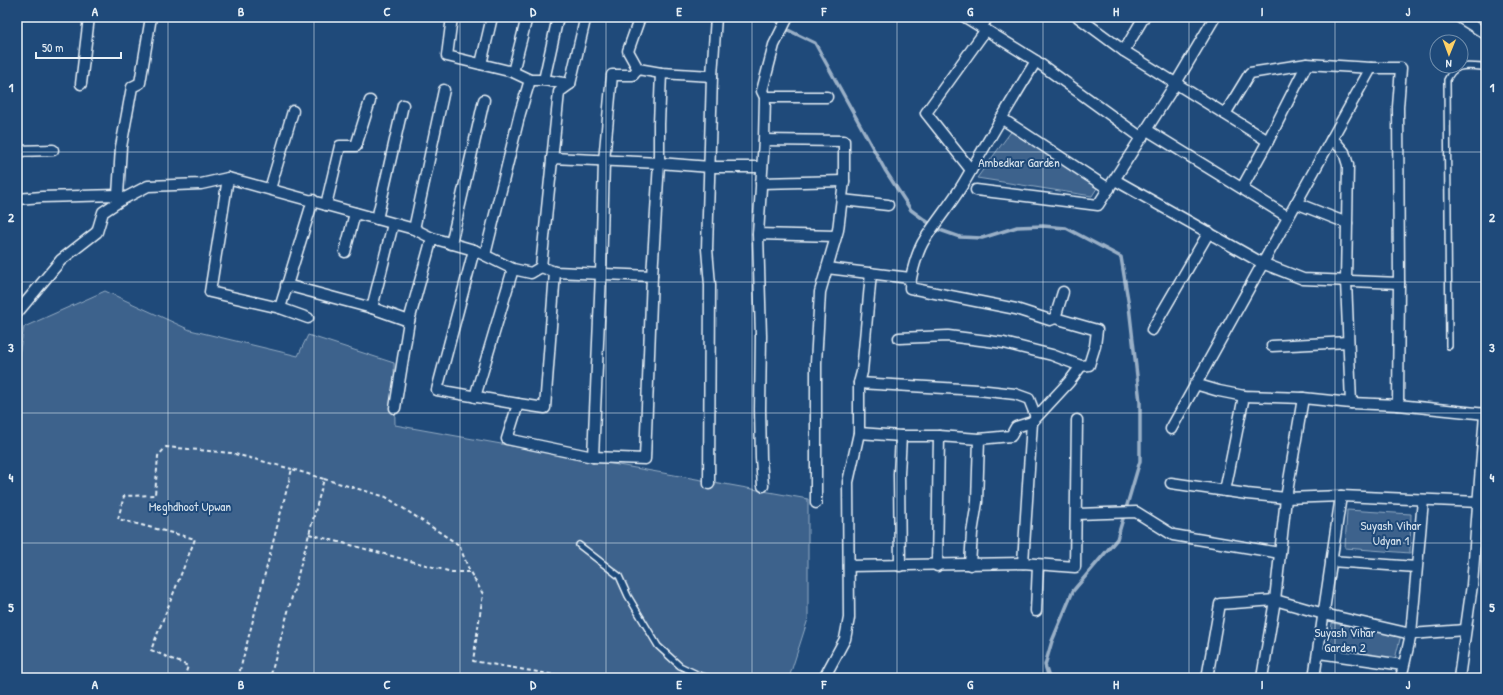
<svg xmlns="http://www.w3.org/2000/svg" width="1503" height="695" viewBox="0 0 1503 695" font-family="'Patrick Hand',sans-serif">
<rect width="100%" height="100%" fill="#1f4a7a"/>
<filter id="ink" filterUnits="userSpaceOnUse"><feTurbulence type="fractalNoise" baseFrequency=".025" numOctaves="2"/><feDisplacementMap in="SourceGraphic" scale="8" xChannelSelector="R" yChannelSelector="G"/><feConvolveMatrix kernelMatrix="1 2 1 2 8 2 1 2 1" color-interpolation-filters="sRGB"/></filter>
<g filter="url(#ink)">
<!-- green -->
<g fill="#3c628c" stroke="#92aac2">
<path d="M1013,129l84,59 -5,8 -115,-18z"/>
<path d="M105,291l85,39 108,26 10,-21 86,28 1,62 413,74v120l-19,59h-772v-313l7,-38z"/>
<path d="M1347,510l64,4 -1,39 -65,-5z"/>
<path d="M1332,623l69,12 -6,24 -66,-9z"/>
</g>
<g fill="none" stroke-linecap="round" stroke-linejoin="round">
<!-- stream -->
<path stroke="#9ab0c7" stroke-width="3.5" d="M772,17l16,13 27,13 70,127 26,40 26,19 23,8 22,1 35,-11 26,-1 23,2 55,29 8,49 11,96v59l-23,78 -44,52 -21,50 -7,24 4,13"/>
<defs>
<g id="lane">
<path d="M1449,346l-2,-266c9,-19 20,-13 39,-13"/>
<path d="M579,545l40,31 9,20 30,50 22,20 21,10 9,2"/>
</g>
<g id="street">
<path d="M452,17l-5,39 66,16 17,8h14l26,4"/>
<path d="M965,17l71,44 106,77"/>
<path d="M1078,17l46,34 144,90"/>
<path d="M1459,17l27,17"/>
<path d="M981,27l7,-10"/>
<path d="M1124,51l20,-34"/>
<path d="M481,64l11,-47"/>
<path d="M638,69l-10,-18 12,-34"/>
<path d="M513,72l14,-55"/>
<path d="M544,80l14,-63"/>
<path d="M81,84l8,-67"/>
<path d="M765,97h62"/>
<path d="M1225,114l25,-41 57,-9 64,4h30l-3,39 1,176 -1,122"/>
<path d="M1001,118l108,71"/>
<path d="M1147,130l141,87"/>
<path d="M1332,138l12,14 4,13 -2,116 5,122"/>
<path d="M764,140l80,1v40l-6,49 -18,62 -4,71v140"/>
<path d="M17,151l36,-1"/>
<path d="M552,158l107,5 51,4h52"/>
<path d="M971,170l-45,-57 59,-82"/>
<path d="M228,178l-18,114 70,16 28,10"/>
<path d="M1115,180l147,83 41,16 96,4"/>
<path d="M761,183l83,-2"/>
<path d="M1242,188l26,-47 39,-77"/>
<path d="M270,189l23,-78"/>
<path d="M976,190l122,15 78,-122 39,-66"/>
<path d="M17,199l25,-2 76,-2"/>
<path d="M121,200l-3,-5 3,-48 11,-60 8,-4 11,-66"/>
<path d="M842,200l46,5"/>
<path d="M1296,203l51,20"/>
<path d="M326,205l14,-59h16l14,-45"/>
<path d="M377,219l26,-114"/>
<path d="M414,229l30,-139"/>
<path d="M758,234l78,2"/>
<path d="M451,244l33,-144"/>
<path d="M474,250l-37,140 81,14 -11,35 86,18 52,2 7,-183 7,-113v-39l2,-51"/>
<path d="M345,252l10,-39"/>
<path d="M485,255l35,-142 10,-33"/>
<path d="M541,267l18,-175 11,-8 15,-64 -2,-3"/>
<path d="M827,268l83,10"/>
<path d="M286,285l86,23 37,13"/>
<path d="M280,308l33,-108"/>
<path d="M372,308l21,-84"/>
<path d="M17,313l44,-53 36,-28 6,-20 18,-12 27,-14 53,-2 27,-6 186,51 18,9 42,12 39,19 18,4 10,-6 14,5 97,4"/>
<path d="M1055,318l8,-26"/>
<path d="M1152,330l57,-98"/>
<path d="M899,338l49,-2 56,7 48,12 29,11"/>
<path d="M1272,346l76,-4"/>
<path d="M859,383l119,7 37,4 14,5 7,18"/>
<path d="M1195,384l24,7 25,5 59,2 48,5 47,2 88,9"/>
<path d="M475,397l38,-128"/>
<path d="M518,404l27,4 10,-136"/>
<path d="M395,408l14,-87 23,-83"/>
<path d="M1171,429l200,-361"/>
<path d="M859,433l42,3h38l40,3 32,-3 5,-9 16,-5 37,-40 12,-16 8,-1 6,-19 2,-16 -42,-12 -5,2 -34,-11 -106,-21c0,-12 8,-39 15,-49 13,-20 29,-39 41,-60 23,-40 46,-79 70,-118"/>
<path d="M593,457l8,-183 3,-113 8,-86h21l5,-6 23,4 51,3"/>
<path d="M1171,483l76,11 39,4 55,-2 138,6"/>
<path d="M709,484l1,-199 -3,-36 5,-173 4,-59"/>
<path d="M763,486l-2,-28 -1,-49 1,-73 -3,-102 6,-94 1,-43 -3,-6 12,-46 14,-28"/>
<path d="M1225,491l19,-95"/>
<path d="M1077,514l59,-2 37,23 107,18"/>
<path d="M1331,561l85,6"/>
<path d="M1023,563l9,-141"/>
<path d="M970,565l2,-32 5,-31 2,-63"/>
<path d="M849,566l174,-3 52,4 2,-147"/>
<path d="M900,566l-1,-92 2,-38"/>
<path d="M937,566l2,-130"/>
<path d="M1036,611l2,-46"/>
<path d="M1319,653l84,12"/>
<path d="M824,678l21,-39 4,-21 -1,-136 11,-49v-50l3,-11 9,-99"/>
<path d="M1207,678l13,-74 55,-4 49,14 87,20 54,-4"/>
<path d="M1262,678l13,-78 11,-102 17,-100"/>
<path d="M1314,678l27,-182"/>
<path d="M1401,678l10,-44 12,-134"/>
<path d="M1459,678l13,-93 13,-171"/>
</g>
</defs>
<!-- lane casing -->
<use href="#lane" stroke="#e8f1f8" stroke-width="8"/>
<!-- street casing -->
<use href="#street" stroke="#e8f1f8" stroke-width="13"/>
<!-- path -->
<g stroke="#e8f1f8" stroke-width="2" stroke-dasharray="4 3" stroke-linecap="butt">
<path d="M324,479l62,18 73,48 11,27 13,22 -10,67 100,17"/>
<path d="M309,534l143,38h18"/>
<path d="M184,678l4,-12 -37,-16 44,-111 -77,-20 6,-23 31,-1 3,-39 8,-9 65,6 61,16"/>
<path d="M238,678l54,-209 32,10 -54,199"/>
</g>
<!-- lane -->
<use href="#lane" stroke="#1f4a7a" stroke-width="5"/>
<!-- street -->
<use href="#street" stroke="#1f4a7a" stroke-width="10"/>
</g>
</g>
<!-- grid -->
<path fill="none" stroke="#e8f1f8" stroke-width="1" stroke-opacity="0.55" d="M168,17v661M314,17v661M460,17v661M606,17v661M752,17v661M897,17v661M1043,17v661M1189,17v661M1335,17v661M17,152h1469M17,282h1469M17,413h1469M17,543h1469"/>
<g text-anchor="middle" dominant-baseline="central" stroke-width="4" stroke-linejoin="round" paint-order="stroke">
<!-- park labels -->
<g font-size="13" fill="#d7e3ed" stroke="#1f4a7a">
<text x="1019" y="162">Ambedkar Garden</text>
<text x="190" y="506">Meghdhoot Upwan</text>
<text x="1391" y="525">Suyash Vihar<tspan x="1391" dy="15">Udyan 1</tspan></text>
<text x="1345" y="632">Suyash Vihar<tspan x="1345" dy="15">Garden 2</tspan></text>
</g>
</g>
<!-- margin -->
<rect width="1503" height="695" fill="none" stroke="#1f4a7a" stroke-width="44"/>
<!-- north arrow -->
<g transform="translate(1449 54) rotate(181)"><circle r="19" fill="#1f4a7a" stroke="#6f8dac"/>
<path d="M0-3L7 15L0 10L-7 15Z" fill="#ffd166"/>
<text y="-6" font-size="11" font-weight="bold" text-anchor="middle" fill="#e8f1f8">N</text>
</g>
<!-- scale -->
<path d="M36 52v6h85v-6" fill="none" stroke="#e8f1f8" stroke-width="2"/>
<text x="42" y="52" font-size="12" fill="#e8f1f8" stroke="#1f4a7a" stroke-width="3" paint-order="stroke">50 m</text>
<rect x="22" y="22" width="1459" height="651" fill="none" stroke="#e8f1f8" stroke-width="1.5"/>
<g font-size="13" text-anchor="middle" font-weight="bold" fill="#e8f1f8">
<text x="95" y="16">A</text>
<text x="241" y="16">B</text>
<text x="387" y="16">C</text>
<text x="533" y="16">D</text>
<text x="679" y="16">E</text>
<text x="824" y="16">F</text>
<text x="970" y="16">G</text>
<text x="1116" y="16">H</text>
<text x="1262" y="16">I</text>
<text x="1408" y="16">J</text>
<text x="11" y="92">1</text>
<text x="1492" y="92">1</text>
<text x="11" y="222">2</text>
<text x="1492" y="222">2</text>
<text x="11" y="352">3</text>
<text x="1492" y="352">3</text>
<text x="11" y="482">4</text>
<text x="1492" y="482">4</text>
<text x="11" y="612">5</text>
<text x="1492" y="612">5</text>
<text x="95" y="689">A</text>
<text x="241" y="689">B</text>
<text x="387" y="689">C</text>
<text x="533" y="689">D</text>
<text x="679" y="689">E</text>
<text x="824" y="689">F</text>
<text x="970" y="689">G</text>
<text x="1116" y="689">H</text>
<text x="1262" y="689">I</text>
<text x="1408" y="689">J</text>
</g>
</svg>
